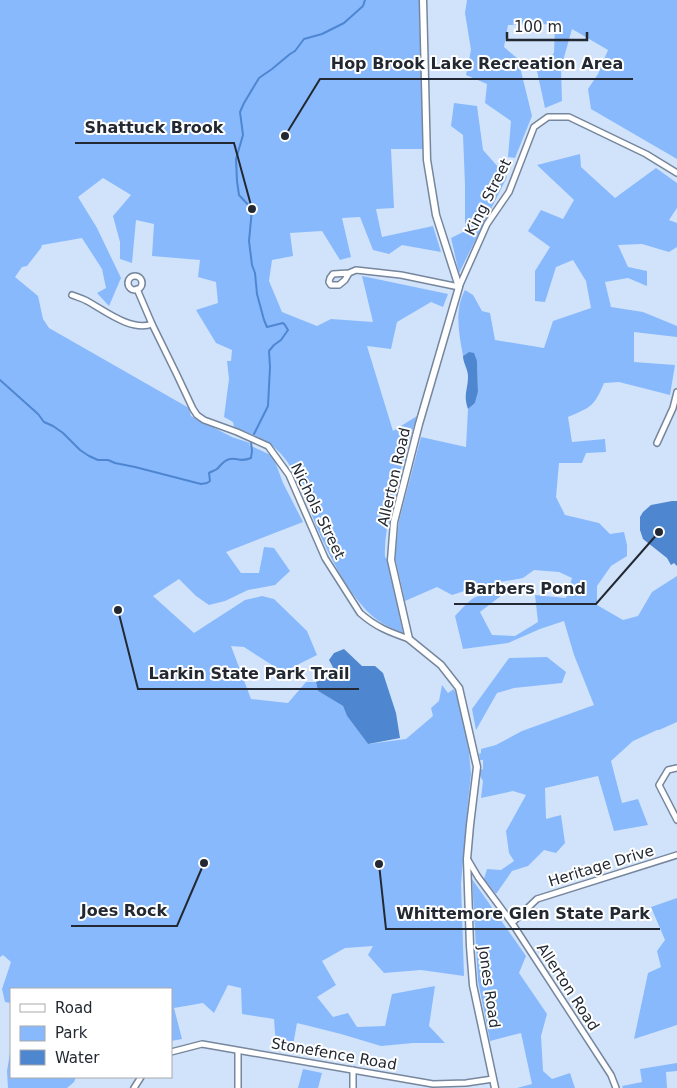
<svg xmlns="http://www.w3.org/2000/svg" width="677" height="1088" viewBox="0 0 677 1088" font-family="'DejaVu Sans',sans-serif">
<rect width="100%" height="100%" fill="#d1e3fb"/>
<!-- green -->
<g fill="#88b9fd">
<path d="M0,0h419l4,149h-32l3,59 -18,1 6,28 51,-11 8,26 -39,-7 -13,9 -16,-4 -13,-33 -18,1 9,39 -11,3 -18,-29 -32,2 3,23 -21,4 -3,21 13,31 35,14 14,-7 42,3 -11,-46 86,18 -5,13 -12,-5 -34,20 -6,27 -24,-3 26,85 24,-15c-8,25 -16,50 -22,76 -5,21 -11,43 -10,65l2,2 16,74c-10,-4 -19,-8 -27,-14 -27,-21 -50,-69 -63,-101 -9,-25 -17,-51 -38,-70 -12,-10 -26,-15 -41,-21l-1,-5 -9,-5 5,-38 -2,-18h4l1,-11 -16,-7 -20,-33 22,-7 -2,-21 -18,-5 2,-17 -48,-4 2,-32 -18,-4 -4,43 -12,-4v-17l-7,-26 18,-21 -28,-17 -25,19 19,31 24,50 -12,28 -12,-13 9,-5 -4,-19 -20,-31 -40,7 -1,3 -14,18 -5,1 -7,10 23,19 5,23 6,9 140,80 2,8 41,21 18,6 -1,2 24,11 10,27 20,39 -77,30 15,21h18l5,-26 10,1 16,23 -15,14 -27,5 -23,11 -16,4 -13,-9 -17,-17 -26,17 41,37 51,-33 17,-4 12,3 33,32 10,24 -34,17 -39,-25 -13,-1 20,53 37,4 18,-21h10l2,9 25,15 4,10 21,28 38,-5 27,-23 -2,-8 8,-7 3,-16 6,8 6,-4 5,13 10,50 2,22 -3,29 -7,81 3,92 -43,-6 -37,3 -16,-18 5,-9 -28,2 -23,13 14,24 -19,12 16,20 15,-4 9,14 28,-1 7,-32 43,-8 -6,40 16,17h-32l-32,3 -40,-12 -44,-11 -5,28 -16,-4 -2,-28 -32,-5 -1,-26 -13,-3 -14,28 -11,-10 -29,5 8,31 -11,2v-52h-160v14l-6,-1 -3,-13 9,-27 -8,-7 -3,2z"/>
<path d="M467,0h210v159l-86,-50 -3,-20 10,-15 10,-24 -36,-21 -11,39 1,33 -17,7 -8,-37 17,-18 1,-29 -47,1 -4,22 14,12 14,57 -17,42 -7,-1 3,-36 -26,-18 2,-19 -21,-9 5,-25 -6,-37z"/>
<path d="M454,103l23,3 6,44 24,27 -48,96 -8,-35 14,-7v-46l-2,-50 -12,-9z"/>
<path d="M580,154l1,13 34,31 41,-30 21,15v25l-8,12 8,3v24l-8,5 -27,-8 -24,1 10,22 19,4v15l-19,-8 -23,4 6,25 32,5 34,14v11l-43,-5v30l41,3 -5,30 -51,-13 -15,1c-10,24 -13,24 -36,34l4,25 33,-3 1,13 -20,1 -4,10h-23l-3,34 9,18 34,8 11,11 14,-2 3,13v11l-16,10 -14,20v19l26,15 15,-4 14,-24 25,-16v146l-18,8h-2l-24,11 -22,20 11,42 16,-4 10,26 -34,6 -16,-55 -53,12 1,31 15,-4 4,28 -9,10 -12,-3 -16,16 -16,5 -16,23 -12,-15 3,-10 14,1 13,-9 -5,-8 -3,-22 20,-36 -13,-4 -32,7 2,-17 -3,-5v-6l3,-1v-9h-3l-1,-6 2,-1v-4l15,-4 26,-14 72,-26 -20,-50 -10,-34 -24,8 -32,14 -45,6 -8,-33c19,-20 19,-23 47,-21l-22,17 12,23 23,1 23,-14 -3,-27 31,3 6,-20 -13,-6 -25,-2 -11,8 -40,7 -31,10 -15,-8 -32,14 -10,-44 4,-36 22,-84 45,10 2,-38 7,-6 3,-11 -1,-31 -8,-9 -6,4c-4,-22 -9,-46 2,-66l8,5 9,16 8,2 5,27 49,8 9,-27 38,-13 -5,-27 -13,-21 -17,7 -11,35 -10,-1v-30l15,-24 -22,-16 13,-21 22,9 11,-19 -37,-35z"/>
<path d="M547,657l19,15 -4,11 -48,5 -17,5 -21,37 -4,-21 37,-51z"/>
<path d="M472,879l54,77 -7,17 28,41 -6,22 2,35 9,8 18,-6 5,15h-58l15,-4 -11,-51 -31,8 -12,-60z"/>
<path d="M677,898v127l-43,14 14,-66 13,-6 -4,-16 8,-11 -14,-33z"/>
<path d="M11,1051v26h65l-2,5 -7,6h-59l-1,-17 3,-18z"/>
<path d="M677,1063v8l-11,1 1,16h-44l-1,-2 20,-4 -2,-13z"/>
<path d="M303,1069l19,4 -4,15h-20z"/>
</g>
<!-- water -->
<g fill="#4f86d0">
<path d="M469,352l5,1 3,8 1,31 -3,11 -7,6c-5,-15 0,-19 0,-33 0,-7 -5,-13 -5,-20z"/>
<path d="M672,501h5v65l-3,-3 -3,2 -4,-7 -24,-19 -3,-9v-13l3,-5 8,-7z"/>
<path d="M344,649l18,17h13l8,7 13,40 4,25 -32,6 -21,-28 -4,-10 -25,-15 -2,-9 12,-5 7,-6 -6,-11 5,-7z"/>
</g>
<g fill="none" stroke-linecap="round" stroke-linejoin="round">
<!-- stream -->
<g stroke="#4f86d0" stroke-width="2">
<path d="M0,380l38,34 6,8 9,4 10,7 17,17 9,6 9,4h10l7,3 20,4 66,17 6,-1 3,-2 -1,-8c1,-1 7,-3 8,-4 4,-4 7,-9 13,-10 8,-2 9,4 21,-1l1,-7 -1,-9"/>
<path d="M254,434l14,-28 2,-39 -1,-16 5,-6 7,-5 7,-10 -3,-5 -2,-2 -16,4 -3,-7 -7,-26 -2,-21 -3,-8 -3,-24 3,-32 -13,-14 -2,-14 -1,-22 7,-24 -3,-23 4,-9 15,-25 13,-9 18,-15 5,-3 9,-12 18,-5 22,-11 19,-17 2,-6"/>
</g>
<defs>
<g id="minor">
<path d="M349,273l-4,7 -6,5h-8l-2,-3 1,-4 3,-4 16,-1 7,-3 45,5 58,12 28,-63 22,-32 25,-65 14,-10h21l77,37 31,19"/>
<circle cx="135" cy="283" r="7"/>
<path d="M137,289l15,35 25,51 16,34 4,6 7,5 33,12 31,14 21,29 36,83 35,55c16,14 29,19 49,26"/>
<path d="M72,295c5,2 10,3 15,6 17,9 44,31 65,23"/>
<path d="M657,443l16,-35 4,-16"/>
<path d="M677,768l-9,2 -9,15 18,35"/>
<path d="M468,860l10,17 34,46 99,152 5,13"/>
<path d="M512,923l25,-24 140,-44"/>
<path d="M238,1051v37"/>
<path d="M171,1052l31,-8 231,40 33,-1 27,-4"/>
<path d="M353,1070v18"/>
<path d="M134,1088l7,-11"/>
</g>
<path id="tertiary" d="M423,0l4,160 9,55 23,72 -40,137 -25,98 -3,38 18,79 32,26 18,23 18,79 -7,58 -3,34 3,87 3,39 22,103"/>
</defs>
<!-- minor casing -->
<use href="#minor" stroke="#76869c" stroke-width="8"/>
<!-- tertiary casing -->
<use href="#tertiary" stroke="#76869c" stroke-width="9"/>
<!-- minor -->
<use href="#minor" stroke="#fff" stroke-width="5"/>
<!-- tertiary -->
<use href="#tertiary" stroke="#fff" stroke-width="6"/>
</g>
<g text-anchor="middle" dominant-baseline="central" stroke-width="4" stroke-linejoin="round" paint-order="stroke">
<!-- street labels -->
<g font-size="15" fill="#232932" stroke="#fff">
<text transform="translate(488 197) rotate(-63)">King Street</text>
<text transform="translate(394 477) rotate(-77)">Allerton Road</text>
<text transform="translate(318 511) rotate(64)">Nichols Street</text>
<text transform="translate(601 866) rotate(-17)">Heritage Drive</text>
<text transform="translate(489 987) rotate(82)">Jones Road</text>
<text transform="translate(568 987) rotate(57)">Allerton Road</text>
<text transform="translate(334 1054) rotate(10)">Stonefence Road</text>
</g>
</g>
<!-- callouts -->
<path fill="none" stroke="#232932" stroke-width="2" d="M285 136L320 79H633M252 209L234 143H75M659 532L596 604H454M118 610L138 689H359M204 863L177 926H71M379 864L386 929H660"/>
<g fill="#232932" stroke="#fff" stroke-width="2">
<circle cx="285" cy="136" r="5"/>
<circle cx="252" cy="209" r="5"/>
<circle cx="659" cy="532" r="5"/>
<circle cx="118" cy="610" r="5"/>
<circle cx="204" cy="863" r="5"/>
<circle cx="379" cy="864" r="5"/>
</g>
<g font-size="16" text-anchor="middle" font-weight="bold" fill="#232932" stroke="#fff" stroke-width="4" stroke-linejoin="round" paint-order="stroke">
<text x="477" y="69">Hop Brook Lake Recreation Area</text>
<text x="154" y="133">Shattuck Brook</text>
<text x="525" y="594">Barbers Pond</text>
<text x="249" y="679">Larkin State Park Trail</text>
<text x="124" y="916">Joes Rock</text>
<text x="523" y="919">Whittemore Glen State Park</text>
</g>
<!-- legend -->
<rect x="10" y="988" width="162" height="90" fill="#ffffff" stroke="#a7a9ad"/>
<rect x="20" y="1004" width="25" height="8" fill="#ffffff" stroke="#a7a9ad"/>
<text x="55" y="1013" font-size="15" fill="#232932">Road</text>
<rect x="20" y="1026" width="25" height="15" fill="#88b9fd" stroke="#a7a9ad"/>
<text x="55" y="1038" font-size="15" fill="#232932">Park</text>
<rect x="20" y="1050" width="25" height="15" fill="#4f86d0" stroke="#a7a9ad"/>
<text x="55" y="1063" font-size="15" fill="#232932">Water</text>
<!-- scale -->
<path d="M507 32v8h80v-8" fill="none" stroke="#232932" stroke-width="2.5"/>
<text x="514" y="32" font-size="15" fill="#232932" stroke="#ffffff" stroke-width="4" paint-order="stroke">100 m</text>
</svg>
